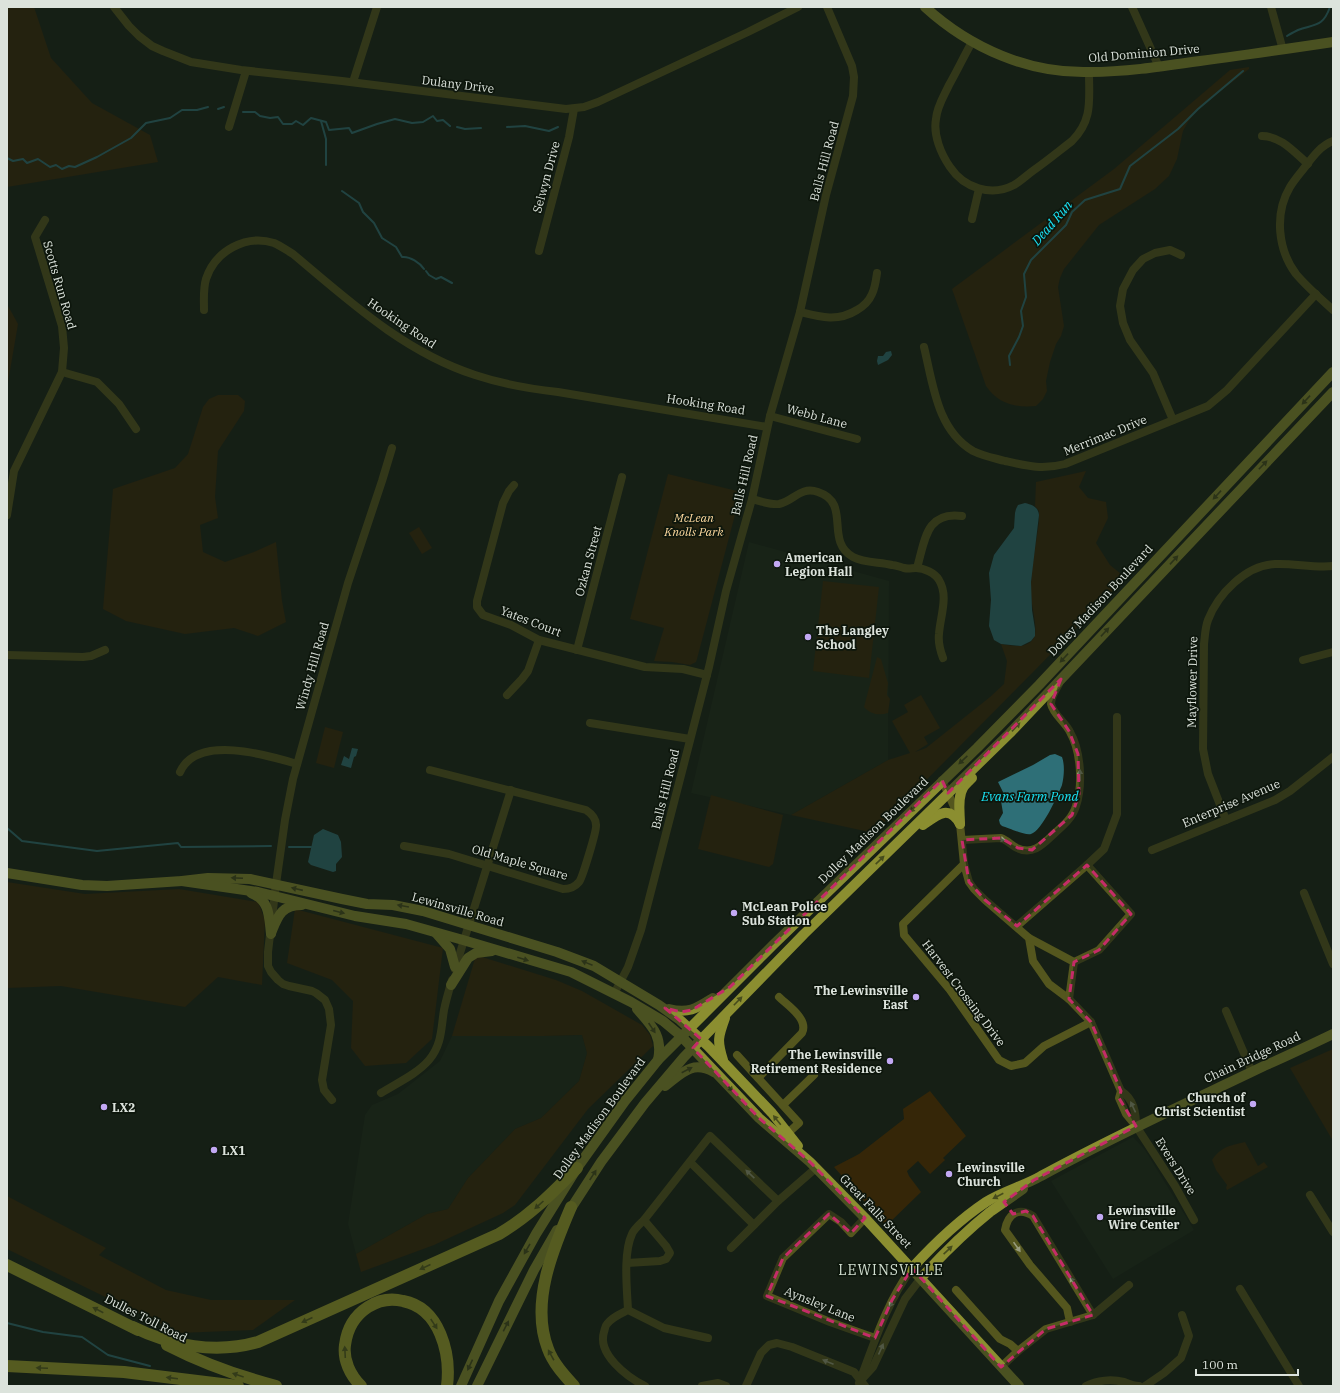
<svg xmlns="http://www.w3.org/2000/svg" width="1340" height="1393" viewBox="0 0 1340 1393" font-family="'IBM Plex Serif',serif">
<rect width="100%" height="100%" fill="#161f15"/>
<!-- built -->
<g fill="#1b291a">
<path d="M749,542l140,39 -1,179 -97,55 -100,-22z"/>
<path d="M582,1035l5,18 -8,28 -38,37 -26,11 -47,49 -20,31 -21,5 -71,40 -8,-30 17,-109 7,-10 26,-11 42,-33 12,-25h92z"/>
<path d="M1133,1137l12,13 49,80 -81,49 -62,-98z"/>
</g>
<!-- green -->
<g fill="#352608">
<path d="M7,7h27l17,51 41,45 58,32 8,27 -151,25z"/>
<path d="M1249,67v2l-50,39 -11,14 -5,9 -2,9 -4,19 -8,17 -14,13 -56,36 -35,44 -4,9 -2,9 6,39 -3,10 -5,8 -6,18 -4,19 1,10 -4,8 -7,7c-20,2 -38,-2 -50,-20l-34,-97 162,-120 116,-99z"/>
<path d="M7,304l11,20 -11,64z"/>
<path d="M218,395h20l7,6 -1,10 -26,40 -3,46 3,21 -18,7 3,27 22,10 29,-10 22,-10 6,59 4,21 -28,14 -24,-8 -49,6 -59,-13 -23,-12 10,-120 62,-21 13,-14 15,-47 6,-8z"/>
<path d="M1086,471l-7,16 9,11 18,4 2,16 -12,25 14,22 16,13 -252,255 -83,-18 97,-55 22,-7 -18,-32 16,-9 -4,-7 17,-10 19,33 -16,9 4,7 -13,8 11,-4 64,-51 14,-13 3,-23 -6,-17c10,2 26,5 32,-5 6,-8 -1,-31 -2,-42 -1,-25 5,-51 8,-76v-10l-4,-5 1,-24z"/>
<path d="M668,474l73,18 -44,167 -1,3 -6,3 -18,-3 -18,-1 10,-33 -34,-9z"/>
<path d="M419,527l13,21 -10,6 -13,-21z"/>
<path d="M823,581l56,6 -10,91 -56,-7z"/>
<path d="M877,657l4,2 7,24 -1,12 3,4 -2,14c-9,3 -18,1 -24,-6z"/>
<path d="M325,727l18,5 -9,36 -18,-5z"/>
<path d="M711,795l72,20 -10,49 -4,3 -71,-18z"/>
<path d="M7,882l78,12 94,-5 79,13 7,18 -3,65 -44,-8 -33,30 -124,-21 -54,2z"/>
<path d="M295,909l148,39 -11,91 -26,24 -41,3 -14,-18 2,-47 -21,-21 -45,-17z"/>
<path d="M476,955l80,25 26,11 60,34 8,10 3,11 -65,63 -73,96 -12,8 -69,32 -73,27 -5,-18 71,-40 21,-5 20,-31 47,-49 26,-11 38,-37 8,-28 -5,-18 -38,1h-92z"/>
<path d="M1333,1049v92l-43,-73z"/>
<path d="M930,1091l36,45 -23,22 2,2 -15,14 -12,-13 -11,10 2,5 12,16 -35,34 -52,-59 25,-13 45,-35 -1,-10z"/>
<path d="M1245,1142l13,24 6,-4 4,5 -41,23 -1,-2 1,-3 -11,-15 -4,-10c10,-14 17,-14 33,-18z"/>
<path d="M7,1196l99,52 -7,7 67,35 45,10h84l-42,30 -74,3 -172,-84z"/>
</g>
<!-- water -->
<g fill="#2e6f77">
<path d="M891,351l1,4 -4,5 -10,5 -1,-4 1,-5h5l3,-4z"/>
<path d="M1025,503c8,2 13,4 14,12l-8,67 1,28 3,19v7l-4,5 -10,5 -20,-2 -7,-4 -5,-14 2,-26 -2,-27 5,-18 20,-27 1,-15 1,-4 2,-4z"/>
<path d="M352,748l6,1 -2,7 -2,1 -3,11 -10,-3 3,-9 5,3z"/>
<path d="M1055,754l7,3c3,8 2,20 0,28 -4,10 -20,46 -31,49 -5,2 -22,-6 -29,-8l-2,-2 -1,-4 4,-7 -2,-12 3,-7 -6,-12 35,-17 17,-10z"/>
<path d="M323,829l15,6 3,7 1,15 -6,7v7l-3,1 -22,-7 -3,-3 6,-27z"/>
</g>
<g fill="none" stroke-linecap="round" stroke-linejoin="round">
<!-- stream -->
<g stroke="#2e6f77" stroke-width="2">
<path d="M1287,36c3,-2 7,-4 11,-6 17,-6 25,-3 32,-23"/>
<path d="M218,109l6,-2"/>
<path d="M243,112h12l5,4 10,2 8,-1 5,7h9l4,-3 7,4 8,-7 15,4 3,8 20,-2 3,5 25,-9 18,-5 17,4 11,-1 10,-6 4,5 6,-1 7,6"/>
<path d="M321,121l5,18v26"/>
<path d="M457,127l8,2 16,-1"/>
<path d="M507,127l18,-1 24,5 9,-4"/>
<path d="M7,158l6,3 10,-2 4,4 11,-4 12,8 6,-2 6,4 7,-3 6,1 22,-10 34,-19 15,-15 24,-5 12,-8h15l11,-3"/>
<path d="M342,191l17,12 4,9 11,11 8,15 14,9 6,10c8,-1 18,6 22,12"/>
<path d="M426,271l3,4 7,4 5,-2 11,6"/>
<path d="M1010,365l-1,-9 10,-19 4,-11 -2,-15 5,-14 -2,-23 7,-14 35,-35 6,-13 13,-12 35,-11 10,-23 48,-37 20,-20 45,-38"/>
<path d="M7,828l15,13 75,10 81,-8 3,4 90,-1"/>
<path d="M289,847h22"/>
<path d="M7,1323l36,9 39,5 26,18 42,11"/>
</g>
<!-- minor -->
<g stroke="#54561e" stroke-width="8">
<path d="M114,7l15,19 10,10 13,10 11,5 28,11 50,8 101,11 224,28 18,-2 14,-5 150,-70 50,-25"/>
<path d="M1132,7l27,60"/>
<path d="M1271,7l12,43"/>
<path d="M972,42c-8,14 -15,29 -23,43 -5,11 -12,21 -13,34 -3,16 5,35 14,48 14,21 41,30 64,18 7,-4 13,-10 20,-15 13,-9 25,-19 38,-29 21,-21 17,-41 17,-68"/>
<path d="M353,82l24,-75"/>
<path d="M229,127l17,-56"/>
<path d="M1262,136c19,0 32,16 46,28"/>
<path d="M1333,141c-14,5 -23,20 -32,31 -4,5 -8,10 -11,15 -16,27 -12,63 6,87 11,13 25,25 37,36"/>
<path d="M972,219l7,-30"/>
<path d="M539,251l30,-114 5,-28"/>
<path d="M204,310c0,-10 -1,-21 2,-31 9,-28 40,-45 68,-36 7,3 12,7 19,11 56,47 111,98 182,121 27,9 55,14 83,17l209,35"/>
<path d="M800,312c20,5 38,10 57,-2 7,-4 12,-9 15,-16 3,-6 4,-14 5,-21"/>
<path d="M924,347c9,37 13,83 49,104 10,5 21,7 32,10 22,5 37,9 60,3l143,-58 19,-16 89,-96"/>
<path d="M62,372l35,10 22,22 17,25"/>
<path d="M770,416l87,23"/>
<path d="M1173,420l-20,-47 -23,-33 -7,-17 -3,-17 3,-17 10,-19 10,-11 12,-6 15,-3 11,5"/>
<path d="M514,485l-5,6 -6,12 -26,98v6l6,8 28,10 28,15 106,27 38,2 24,6"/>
<path d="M752,499c8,2 18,6 27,5 15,-3 21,-18 39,-12 34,11 6,49 35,65 11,6 27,5 39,8 4,0 8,2 12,3 4,1 8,0 12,0 8,0 19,5 23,12 10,16 1,37 0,54 -1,8 1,16 4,24"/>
<path d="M7,515l7,-44 48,-99 2,-24 -2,-22 -27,-89 10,-17"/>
<path d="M917,568c8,-28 9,-57 45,-52"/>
<path d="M577,650l45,-173"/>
<path d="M7,655l76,2 8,-1 14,-6"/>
<path d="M1303,660l30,-8"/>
<path d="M507,695l15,-16 6,-8 11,-31"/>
<path d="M590,723l100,16"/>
<path d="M180,772c17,-38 87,-17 117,-8"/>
<path d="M942,780l15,33 3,11 4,40 5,18 5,7 11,11 44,38 4,23 16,23 20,15 22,23 30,69c13,8 15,22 15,35"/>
<path d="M1226,820l-18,-46 -5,-25 1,-105c1,-8 1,-16 4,-24 10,-26 38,-55 67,-56 19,-1 38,4 58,2"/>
<path d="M962,840l39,-2c6,2 10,7 16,10 17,8 27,-5 39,-16 8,-7 17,-15 20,-26 7,-21 5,-55 -6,-74 -5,-10 -17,-18 -19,-28 0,-7 5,-15 8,-20"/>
<path d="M404,846l45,8 114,35c6,0 12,-2 16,-7 3,-3 18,-52 17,-57 0,-7 -4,-11 -10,-15l-156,-40"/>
<path d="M1152,850l123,-50 15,-9 43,-34"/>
<path d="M964,864l-61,60 1,11 46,55 49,70 12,6 14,-3 19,-17 47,-24"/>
<path d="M1304,893l29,71"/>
<path d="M1017,926l70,-61 17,-16 13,-35v-97"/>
<path d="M1029,938l45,24 -5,37"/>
<path d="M1074,962l25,-12 32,-36 -44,-49"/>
<path d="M455,969l56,-179"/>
<path d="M614,994l14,-27 13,-37 68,-263 17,-76 26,-92 18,-83 30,-104 26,-117 27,-99 1,-19 -2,-11 -25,-59"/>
<path d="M1226,1011l26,61"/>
<path d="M737,1055l62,68 -11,10"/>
<path d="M758,1078l44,-45c7,-14 -15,-28 -23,-36"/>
<path d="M1121,1091l-2,7 7,16 10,12 39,60 19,34"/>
<path d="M381,1093c16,-10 36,-19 48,-33 13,-15 12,-32 15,-50 2,-10 5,-20 8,-30"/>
<path d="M332,1100l-8,-10 -2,-10 9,-55 -2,-16 -4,-9 -9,-7 -4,-2 -23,-5 -6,-2 -5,-4 -7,-8 -3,-6v-14l8,-68 9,-64 8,-41 55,-196 34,-102 10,-33"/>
<path d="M783,1105l31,-30"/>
<path d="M690,1162l64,63"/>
<path d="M1310,1195l23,37"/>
<path d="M865,1218l-14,15 -10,-11 -12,-8 -46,44 -16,38 63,26 45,16"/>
<path d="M731,1248l47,-47 38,-33"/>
<path d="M627,1263l33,-2 6,-2 4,-6 -4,-7 -22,-26"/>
<path d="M1240,1289l59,97"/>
<path d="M956,1290l44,49 10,5 8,7"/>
<path d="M628,1310c-1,-21 -5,-57 4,-76 2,-5 8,-10 12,-14l66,-84 68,65"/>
<path d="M628,1310c-8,4 -16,7 -21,14 -2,2 -2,5 -3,8 -7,22 23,45 41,54"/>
<path d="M628,1310l36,18 44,10"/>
<path d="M1070,1322l-3,-14 -37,-43 -25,-35c3,-17 14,-23 28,-14l60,99"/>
<path d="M1001,1367l17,-16 28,-22 47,-14 36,-30"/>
<path d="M862,1379l11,-12 32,-68 16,-21"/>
<path d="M859,1383c15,-39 27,-80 53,-115"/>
<path d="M702,1386l16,-3 8,3"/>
<path d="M746,1386l15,-33 8,-8 8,-2 15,4 62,25 11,14"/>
<path d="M1086,1386c11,-6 26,-7 38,-4 5,2 9,4 15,4"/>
<path d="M1145,1386l19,-13 17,-15 8,-22 -7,-21"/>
</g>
<!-- major -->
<g stroke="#8b8e30" stroke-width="10">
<path d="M925,7c45,41 104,67 165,65 34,0 68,-5 102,-10 47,-6 94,-13 141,-20"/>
<path d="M960,824c0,-11 -3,-26 3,-36 2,-4 6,-7 9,-10"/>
<path d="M923,825c14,-10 26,-21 37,-1"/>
<path d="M7,873l75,12 25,1 75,-5 26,-3 42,1 92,20 25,5 26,1 30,6 134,41 37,14 65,39 21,15 28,26 64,67 26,33"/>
<path d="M182,881l76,11 97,24 51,8 57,16 108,32 60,30 32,19 18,15 78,82 51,44 55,56 154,168"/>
<path d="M251,893c19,7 18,24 20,41"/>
<path d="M271,933c7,-17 10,-28 31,-28"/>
<path d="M436,933l14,16 5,18"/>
<path d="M451,985l17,-27 8,-5 16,-2"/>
<path d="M637,1009c15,17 26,27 21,51"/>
<path d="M669,1009c20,5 28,-1 44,-11"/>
<path d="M723,1060c-6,-19 -5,-23 2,-42"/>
<path d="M665,1086c17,-13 27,-26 49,-14"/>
<path d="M568,1213l33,-51 44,-59 39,-46 120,-123 206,-201 323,-341"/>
<path d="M912,1268c22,-24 47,-48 74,-66 17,-11 38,-16 55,-26 73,-40 148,-74 223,-110 23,-10 46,-21 69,-32"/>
<path d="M921,1278c21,-23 44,-46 69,-66 11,-8 22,-15 33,-23"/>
<path d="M461,1386l38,-85 37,-67 41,-66 48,-67 33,-41 116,-116 203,-196 62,-63 294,-313"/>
<path d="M477,1386l57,-116 23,-40"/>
</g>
<!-- highway -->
<g stroke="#a2a52e" stroke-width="12">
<path d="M571,1207c-18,42 -41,96 -23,142 5,14 16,26 26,37"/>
<path d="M7,1265l131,65"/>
<path d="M133,1327c38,19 83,27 125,15l241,-108c32,-19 52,-40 78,-66"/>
<path d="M167,1345c35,18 71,31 109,41"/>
<path d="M7,1366l117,6 114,14"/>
<path d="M361,1386c-11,-11 -18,-26 -16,-41 2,-16 9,-29 23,-38 11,-7 23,-9 35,-6 37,7 48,53 44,85"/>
</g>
</g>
<!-- one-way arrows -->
<defs><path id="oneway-solid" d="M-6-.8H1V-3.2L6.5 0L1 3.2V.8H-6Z"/></defs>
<g fill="#464c1c">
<use href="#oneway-solid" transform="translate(1306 400) rotate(133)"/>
<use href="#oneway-solid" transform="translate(1263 465) rotate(-46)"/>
<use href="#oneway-solid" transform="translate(1217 495) rotate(133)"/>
<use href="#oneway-solid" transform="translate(1174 560) rotate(-47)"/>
<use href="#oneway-solid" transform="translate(1105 632) rotate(-47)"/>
<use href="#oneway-solid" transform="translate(1064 658) rotate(133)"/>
<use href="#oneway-solid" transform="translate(1016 727) rotate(-47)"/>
<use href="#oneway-solid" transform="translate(963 760) rotate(137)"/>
<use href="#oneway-solid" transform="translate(914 808) rotate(136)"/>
<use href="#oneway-solid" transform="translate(880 860) rotate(-44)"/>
<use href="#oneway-solid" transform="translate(237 878) rotate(-177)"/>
<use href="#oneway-solid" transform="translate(297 889) rotate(-167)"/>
<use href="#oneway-solid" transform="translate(403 906) rotate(-170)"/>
<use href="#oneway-solid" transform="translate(339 912) rotate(14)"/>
<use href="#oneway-solid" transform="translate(523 959) rotate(17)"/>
<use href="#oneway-solid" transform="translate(587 963) rotate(-158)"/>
<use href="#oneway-solid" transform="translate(738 1001) rotate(-46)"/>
<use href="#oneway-solid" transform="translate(652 1028) rotate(56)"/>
<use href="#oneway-solid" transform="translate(687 1070) rotate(-27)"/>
<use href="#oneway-solid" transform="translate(729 1087) rotate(47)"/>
<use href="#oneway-solid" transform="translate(777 1120) rotate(-129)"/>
<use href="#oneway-solid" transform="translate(593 1175) rotate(-57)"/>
<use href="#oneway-solid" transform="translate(998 1196) rotate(153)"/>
<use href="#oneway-solid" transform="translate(527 1249) rotate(120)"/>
<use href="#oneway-solid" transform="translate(948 1250) rotate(-43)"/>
<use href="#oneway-solid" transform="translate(506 1326) rotate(-63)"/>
<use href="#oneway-solid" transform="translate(470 1365) rotate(115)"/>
</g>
<g fill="#989c7d">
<use href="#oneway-solid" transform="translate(1080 775) rotate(-91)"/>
<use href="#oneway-solid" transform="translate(1000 839) rotate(13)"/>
<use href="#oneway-solid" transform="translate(1133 1107) rotate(-115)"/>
<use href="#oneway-solid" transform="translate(750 1174) rotate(-137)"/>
<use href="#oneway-solid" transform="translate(1017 1247) rotate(55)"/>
<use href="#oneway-solid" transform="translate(1073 1282) rotate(-121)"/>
<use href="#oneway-solid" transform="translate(892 1302) rotate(118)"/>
<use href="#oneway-solid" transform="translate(881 1349) rotate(-66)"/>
<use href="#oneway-solid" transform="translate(828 1362) rotate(-158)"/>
</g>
<g fill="#585e1d">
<use href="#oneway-solid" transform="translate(539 1205) rotate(138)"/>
<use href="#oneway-solid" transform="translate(425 1267) rotate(156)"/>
<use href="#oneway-solid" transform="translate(98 1310) rotate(-153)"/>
<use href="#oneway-solid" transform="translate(307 1320) rotate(156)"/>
<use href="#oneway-solid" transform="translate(434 1324) rotate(57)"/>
<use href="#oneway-solid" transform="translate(345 1352) rotate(-93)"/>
<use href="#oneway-solid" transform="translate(551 1355) rotate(-119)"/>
<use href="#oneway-solid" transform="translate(42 1368) rotate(-177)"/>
<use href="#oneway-solid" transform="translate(238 1375) rotate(-161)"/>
<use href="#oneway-solid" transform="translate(172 1378) rotate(-173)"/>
</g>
<!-- marked area -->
<path d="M0 0H1340V1393H0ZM1061,679l-10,25 18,27 9,23 1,40 -7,21 -40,35 -14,-2 -17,-10 -39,2 7,42 16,18 32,26 70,-61 44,49 -32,36 -25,12 -5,37 22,23 30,69 -2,7 17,28 -102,54 -30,22 9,12 13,-3 7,5 60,99 -47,14 -45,38 -89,-99 -20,32 -17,38 -108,-42 16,-38 46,-44 22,19 14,-15 -55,-56 -51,-44 -66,-70 8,-9 -36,-31 16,4 11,-2 38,-23 212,-207 6,13z" fill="#161f15" fill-opacity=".55" fill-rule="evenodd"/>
<path fill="none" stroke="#c52c68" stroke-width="3" stroke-dasharray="8 5" stroke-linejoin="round" d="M1061,679l-10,25 18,27 9,23 1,40 -7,21 -40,35 -14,-2 -17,-10 -39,2 7,42 16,18 32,26 70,-61 44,49 -32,36 -25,12 -5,37 22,23 30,69 -2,7 17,28 -102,54 -30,22 9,12 13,-3 7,5 60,99 -47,14 -45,38 -89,-99 -20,32 -17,38 -108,-42 16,-38 46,-44 22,19 14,-15 -55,-56 -51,-44 -66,-70 8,-9 -36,-31 16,4 11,-2 38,-23 212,-207 6,13z"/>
<!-- markers -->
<g fill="#c2a8f3" stroke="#0d160c" stroke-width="1.5">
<circle cx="777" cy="564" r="4"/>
<circle cx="808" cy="637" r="4"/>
<circle cx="734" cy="913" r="4"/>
<circle cx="916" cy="997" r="4"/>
<circle cx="890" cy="1061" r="4"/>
<circle cx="1253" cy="1104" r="4"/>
<circle cx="104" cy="1107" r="4"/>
<circle cx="214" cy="1150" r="4"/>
<circle cx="949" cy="1174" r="4"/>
<circle cx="1100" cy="1217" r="4"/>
</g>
<g text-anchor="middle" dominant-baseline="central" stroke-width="3.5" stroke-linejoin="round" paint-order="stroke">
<!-- street labels -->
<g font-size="12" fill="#dce3dc" stroke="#0d160c">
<text transform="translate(1144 53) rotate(-5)">Old Dominion Drive</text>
<text transform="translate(458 84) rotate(7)">Dulany Drive</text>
<text transform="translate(824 161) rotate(-75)">Balls Hill Road</text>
<text transform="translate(546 177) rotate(-75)">Selwyn Drive</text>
<text transform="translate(60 285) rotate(74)">Scotts Run Road</text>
<text transform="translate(402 323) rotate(34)">Hooking Road</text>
<text transform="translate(706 404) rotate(9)">Hooking Road</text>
<text transform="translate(817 416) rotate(15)">Webb Lane</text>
<text transform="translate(1105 435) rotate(-22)">Merrimac Drive</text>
<text transform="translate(744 475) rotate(-77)">Balls Hill Road</text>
<text transform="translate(588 561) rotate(-75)">Ozkan Street</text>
<text transform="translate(1100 600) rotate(-47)">Dolley Madison Boulevard</text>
<text transform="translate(531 621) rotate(21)">Yates Court</text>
<text transform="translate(312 666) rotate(-74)">Windy Hill Road</text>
<text transform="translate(1192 682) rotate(-89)">Mayflower Drive</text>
<text transform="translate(665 789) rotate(-76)">Balls Hill Road</text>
<text transform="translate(1231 803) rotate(-23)">Enterprise Avenue</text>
<text transform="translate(873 830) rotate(-44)">Dolley Madison Boulevard</text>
<text transform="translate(520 862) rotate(16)">Old Maple Square</text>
<text transform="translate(458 909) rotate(16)">Lewinsville Road</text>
<text transform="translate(964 993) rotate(53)">Harvest Crossing Drive</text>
<text transform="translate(1252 1057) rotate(-25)">Chain Bridge Road</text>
<text transform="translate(599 1118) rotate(-54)">Dolley Madison Boulevard</text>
<text transform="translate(1176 1166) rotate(58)">Evers Drive</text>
<text transform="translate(876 1211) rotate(46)">Great Falls Street</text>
<text transform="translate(820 1304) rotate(22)">Aynsley Lane</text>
<text transform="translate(146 1318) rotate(27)">Dulles Toll Road</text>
</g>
<!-- park labels -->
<g font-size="12" font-style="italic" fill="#fbd79d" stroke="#0d160c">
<text x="694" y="517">McLean<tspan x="694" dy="14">Knolls Park</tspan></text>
</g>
<!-- poi labels -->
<g font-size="12" font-weight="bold" fill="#dce3dc" stroke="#0d160c" text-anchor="start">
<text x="785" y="557">American<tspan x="785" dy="14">Legion Hall</tspan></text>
<text x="816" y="630">The Langley<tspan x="816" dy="14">School</tspan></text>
<text x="742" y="906">McLean Police<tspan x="742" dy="14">Sub Station</tspan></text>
<text x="908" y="990" text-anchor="end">The Lewinsville<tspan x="908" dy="14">East</tspan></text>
<text x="882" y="1054" text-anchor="end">The Lewinsville<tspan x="882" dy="14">Retirement Residence</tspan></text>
<text x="1245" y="1097" text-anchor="end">Church of<tspan x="1245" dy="14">Christ Scientist</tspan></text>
<text x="112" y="1107">LX2</text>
<text x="222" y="1150">LX1</text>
<text x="957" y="1167">Lewinsville<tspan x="957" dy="14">Church</tspan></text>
<text x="1108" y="1210">Lewinsville<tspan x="1108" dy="14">Wire Center</tspan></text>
</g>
<!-- water labels -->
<g font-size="13" font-style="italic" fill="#1ae3f6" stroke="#0d160c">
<text transform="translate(1052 223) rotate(-49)">Dead Run</text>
<text x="1030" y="796">Evans Farm Pond</text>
</g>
<!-- quarter labels -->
<g font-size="14" letter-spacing="1" fill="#d1ded0" stroke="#0d160c">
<text x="891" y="1270">LEWINSVILLE</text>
</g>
</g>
<!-- border -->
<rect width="1340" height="1393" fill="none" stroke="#dce3dc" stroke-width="16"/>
<!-- scale -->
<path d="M1196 1369v6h102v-6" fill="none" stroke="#dce3dc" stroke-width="2"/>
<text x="1202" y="1369" font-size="12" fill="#dce3dc" stroke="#0d160c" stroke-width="3" paint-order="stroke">100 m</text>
</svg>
